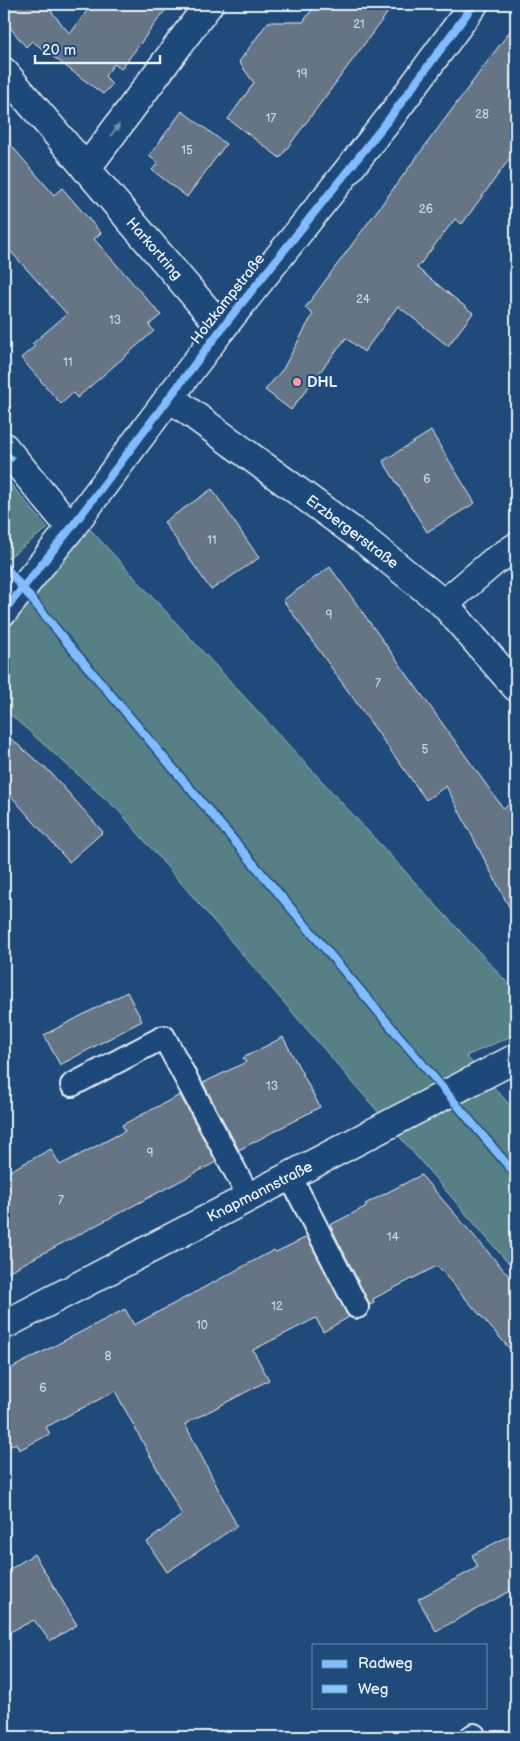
<svg xmlns="http://www.w3.org/2000/svg" width="520" height="1741" viewBox="0 0 520 1741" font-family="'Balsamiq Sans',sans-serif">
<rect width="100%" height="100%" fill="#1f4a7a"/>
<filter id="ink" filterUnits="userSpaceOnUse"><feTurbulence type="fractalNoise" baseFrequency=".02" numOctaves="2"/><feDisplacementMap in="SourceGraphic" scale="10" xChannelSelector="R" yChannelSelector="G"/><feConvolveMatrix kernelMatrix="1 2 1 2 8 2 1 2 1" color-interpolation-filters="sRGB"/></filter>
<g filter="url(#ink)">
<!-- green -->
<g fill="#578086" stroke="#a0b8bf">
<path d="M4,476l44,52 -44,33z"/>
<path d="M88,527l428,465v42l-50,22 50,56v160l-397,-461 -115,-102v-76z"/>
</g>
<!-- building -->
<g fill="#667486" stroke="#e8f1f8">
<path d="M4,4h41l25,30 22,-30h78l-49,65 -7,-5 -9,12 7,9 -9,9 -71,-53 -6,6 -22,-27z"/>
<path d="M316,4h78l-114,154 -52,-39 26,-36 -15,-21 29,-40h35z"/>
<path d="M516,23v127l-54,74 -7,-5 -38,49 56,45 -25,33 -50,-40 -34,46 -18,-14 -55,72 -26,-20 18,-21 30,-55 -8,-6z"/>
<path d="M182,111l44,33 -39,53 -35,-27 6,-7 -9,-7z"/>
<path d="M4,137l50,58 8,-7 39,45 -7,6 67,76 -12,10 5,6 -77,67 -4,-5 -12,11 -40,-46 14,-12 -3,-2 35,-30 -63,-70z"/>
<path d="M431,431l44,72 -48,29 -44,-71z"/>
<path d="M212,489l47,69 -48,32 -47,-68z"/>
<path d="M330,567l173,241 13,-7v119l-70,-134 -20,14 -143,-200z"/>
<path d="M4,733l46,39 53,60 -34,30 -65,-74z"/>
<path d="M127,992l15,29 -82,44 -16,-30z"/>
<path d="M283,1037l37,70 -81,43 -36,-67 43,-21 -3,-4z"/>
<path d="M180,1095l36,67 -212,112v-100l47,-25 9,16 65,-34 -3,-6z"/>
<path d="M421,1175l95,109v72l-79,-90 -64,33 1,4 -4,2 -40,-80 37,-19 -2,-2z"/>
<path d="M307,1237l42,80 -26,15 -7,-14 -63,32 16,30 -84,44 52,102 -70,46 -20,-30 35,-27 -67,-124 -69,36 4,7 -31,16 -3,-7 -12,6v-77l121,-63 9,16 140,-75 2,2z"/>
<path d="M516,1532v56l-80,43 -18,-32 60,-32 -6,-12z"/>
<path d="M34,1554l43,71 -27,16 -16,-21 -30,15v-62z"/>
</g>
<g fill="none" stroke-linecap="round" stroke-linejoin="round">
<defs>
<g id="service">
<path d="M72,1085l92,-48 85,160"/>
<path d="M290,1176l67,131"/>
<path d="M471,1737l3,-2"/>
</g>
<g id="minor">
<path d="M4,72l218,256"/>
<path d="M86,169l123,-165"/>
<path d="M169,397l193,141 82,66 72,83"/>
<path d="M4,447l67,81"/>
<path d="M444,604l49,-42 23,-15"/>
<path d="M4,611l67,-83 151,-200 167,-209 85,-115"/>
<path d="M4,1325l512,-267"/>
</g>
</defs>
<!-- service casing -->
<use href="#service" stroke="#e8f1f8" stroke-width="26"/>
<!-- minor casing -->
<use href="#minor" stroke="#e8f1f8" stroke-width="31"/>
<!-- service -->
<use href="#service" stroke="#1f4a7a" stroke-width="22"/>
<!-- minor -->
<use href="#minor" stroke="#1f4a7a" stroke-width="28"/>
<!-- quiet -->
<path stroke="#80caff" stroke-width="6" stroke-dasharray="12 6" stroke-linecap="butt" d="M4,453l12,8"/>
<defs>
<g id="cycleway">
<path d="M4,565l65,80 447,530"/>
<path d="M4,611l67,-83 151,-200 167,-209 85,-115"/>
</g>
</defs>
<!-- cycleway casing -->
<use href="#cycleway" stroke="#1f4a7a" stroke-width="11"/>
<!-- cycleway -->
<use href="#cycleway" stroke="#80bcff" stroke-width="8"/>
</g>
<!-- one-way arrows -->
<defs><path id="oneway-solid" d="M-6-.8H1V-3.2L6.5 0L1 3.2V.8H-6Z" transform="scale(1.25)"/></defs>
<use fill="#6f8dac" href="#oneway-solid" transform="translate(115 130) rotate(-53)"/>
</g>
<!-- markers -->
<circle fill="#ff9aa2" stroke="#1f4a7a" stroke-width="2" cx="297" cy="382" r="5"/>
<g text-anchor="middle" dominant-baseline="central" stroke-width="4" stroke-linejoin="round" paint-order="stroke">
<!-- number labels -->
<g font-size="12" fill="#c8d2dc">
<text x="359" y="24">21</text>
<text x="302" y="74">19</text>
<text x="482" y="114">28</text>
<text x="271" y="118">17</text>
<text x="187" y="150">15</text>
<text x="426" y="209">26</text>
<text x="363" y="299">24</text>
<text x="115" y="320">13</text>
<text x="68" y="362">11</text>
<text x="427" y="479">6</text>
<text x="212" y="540">11</text>
<text x="329" y="615">9</text>
<text x="378" y="683">7</text>
<text x="425" y="749">5</text>
<text x="272" y="1086">13</text>
<text x="150" y="1153">9</text>
<text x="61" y="1200">7</text>
<text x="393" y="1237">14</text>
<text x="277" y="1306">12</text>
<text x="202" y="1325">10</text>
<text x="108" y="1356">8</text>
<text x="43" y="1388">6</text>
</g>
<!-- street labels -->
<g font-size="15" fill="#e8f1f8" stroke="#1f4a7a">
<text transform="translate(154 249) rotate(49)">Harkortring</text>
<text transform="translate(228 299) rotate(-52)">Holzkampstraße</text>
<text transform="translate(352 532) rotate(37)">Erzbergerstraße</text>
<text transform="translate(260 1192) rotate(-27)">Knapmannstraße</text>
</g>
<!-- poi labels -->
<g font-size="15" font-weight="bold" fill="#e8f1f8" stroke="#1f4a7a" text-anchor="start">
<text x="307" y="382">DHL</text>
</g>
</g>
<!-- margin -->
<rect width="520" height="1741" fill="none" stroke="#1f4a7a" stroke-width="20"/>
<rect x="10" y="10" width="500" height="1721" fill="none" stroke="#e8f1f8" stroke-width="2" filter="url(#ink)"/>
<!-- legend -->
<rect x="312" y="1644" width="175" height="65" fill="#1f4a7a" stroke="#6f8dac"/>
<rect x="322" y="1660" width="25" height="8" fill="#80bcff" stroke="#6f8dac"/>
<text x="358" y="1668" font-size="15" fill="#e8f1f8">Radweg</text>
<rect x="322" y="1685" width="25" height="8" fill="#80caff" stroke="#6f8dac"/>
<text x="358" y="1694" font-size="15" fill="#e8f1f8">Weg</text>
<!-- scale -->
<path d="M35 55v8h125v-8" fill="none" stroke="#e8f1f8" stroke-width="2.5"/>
<text x="42" y="55" font-size="15" fill="#e8f1f8" stroke="#1f4a7a" stroke-width="4" paint-order="stroke">20 m</text>
</svg>
